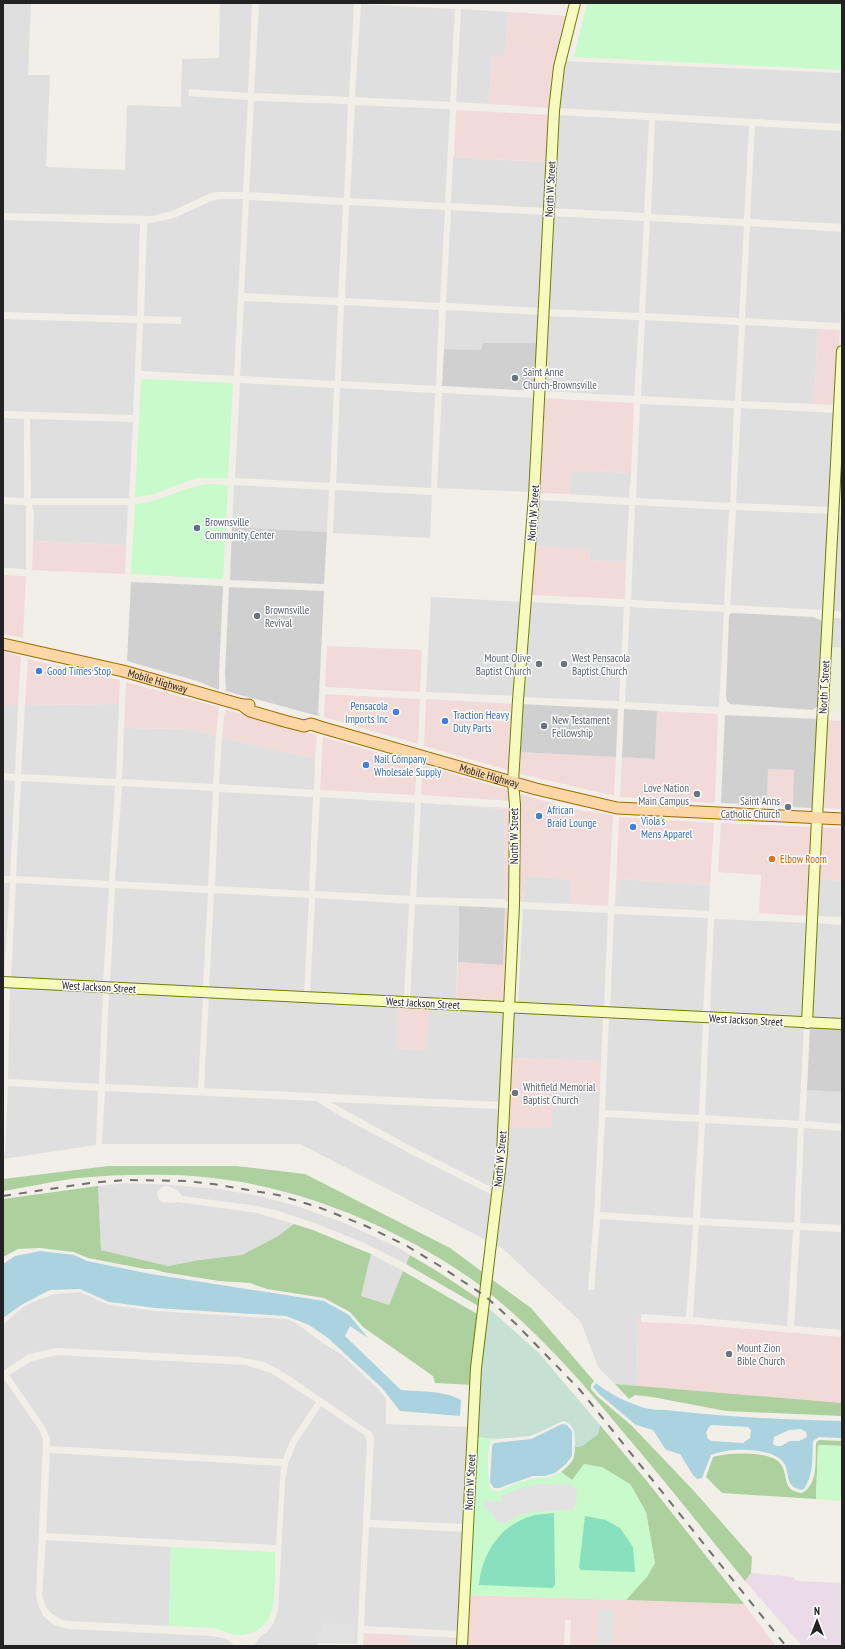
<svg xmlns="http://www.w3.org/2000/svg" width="845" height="1649" viewBox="0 0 845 1649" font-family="'PT Sans Narrow',sans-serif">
<rect width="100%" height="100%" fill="#f2efe9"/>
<!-- residential -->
<g fill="#e0dfdf">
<path d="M3,3h28l-3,72h22l-4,92 79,3 2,-65 54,2 1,-48 37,-1 1,-55h32l-4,90 -59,-4 -1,7 60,4 -5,92h-25l-7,1 -39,18 -20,5 -149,-3z"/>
<path d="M259,3l95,1 -5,93 -95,-4z"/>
<path d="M361,4l94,5 -5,93 -95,-5z"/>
<path d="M461,9l47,3 -3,45 -13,-1 -3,48 -33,-2z"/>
<path d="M564,61l278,12v51l-285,-16z"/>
<path d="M254,101l94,3 -4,94 -95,-6z"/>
<path d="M355,105l95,4 -5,94 -95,-5z"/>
<path d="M557,115l92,5 -5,93 -92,-5z"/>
<path d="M655,120l94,6 -5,93 -93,-5z"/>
<path d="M755,126l87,5v93l-92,-5z"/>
<path d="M453,157l95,5 -2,46 -95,-5z"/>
<path d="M218,199h25l-9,177 -93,-5 2,-48 38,1v-7l-37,-1 3,-92 27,-6 35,-16z"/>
<path d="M249,200l94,5 -5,93 -94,-5z"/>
<path d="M349,205l96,5 -5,93 -95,-5z"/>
<path d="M451,210l94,5 -4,93 -95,-5z"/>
<path d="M552,216l92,5 -5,92 -92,-4z"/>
<path d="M3,220l137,4 -3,92 -134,-4z"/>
<path d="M650,221l94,5 -5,92 -94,-5z"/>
<path d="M750,226l92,6v62l-2,29 -95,-5z"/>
<path d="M244,301l94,4 -3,76 -95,-5z"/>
<path d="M344,305l95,5 -3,76 -95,-5z"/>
<path d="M446,310l95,5 -2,28h-56l-1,7 -38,-1z"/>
<path d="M547,316l92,4 -5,76 -91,-5z"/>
<path d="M3,319l134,4 -4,92 -130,-4z"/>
<path d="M645,320l94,5 -4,76 -94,-5z"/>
<path d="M745,325l73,4 -4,75 -73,-3z"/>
<path d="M240,383l94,5 -4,95 -95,-5z"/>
<path d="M340,388l95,5 -4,95 -95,-5z"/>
<path d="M442,393l94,5 -5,94 -94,-4z"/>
<path d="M640,404l94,4 -4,95 -94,-5z"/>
<path d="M741,408l95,5 -5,94 -95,-4z"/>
<path d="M3,418l21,1v79l-21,-1z"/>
<path d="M30,419l103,3 -4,76h-98z"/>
<path d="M570,470l61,3 -2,25 -60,-4z"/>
<path d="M234,485l95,5 -2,42 -95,-5z"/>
<path d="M335,490l97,5 -2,43 -97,-5z"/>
<path d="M537,500l92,5 -3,57 -37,-2 1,-9 -56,-5z"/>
<path d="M3,504l23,1v64l-23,-1z"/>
<path d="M32,505h96l-2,40 -93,-4 1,-28z"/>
<path d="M635,505l94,5 -5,95 -93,-5z"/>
<path d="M736,510l95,4 -6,96 -95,-5z"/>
<path d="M837,515h5v96h-11z"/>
<path d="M431,597l92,5 -8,94 -89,-4z"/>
<path d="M530,602l94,5 -5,94 -98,-4z"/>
<path d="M630,607l94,5 -5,95 -94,-5z"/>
<path d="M831,618h11v29h-13z"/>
<path d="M119,704l-3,75 -95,-5 4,-69z"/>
<path d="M3,705h15l-3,69 -12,-1z"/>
<path d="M124,728l66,1 26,6 -3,49 -91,-5z"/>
<path d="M222,737l93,22 -1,31 -95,-6z"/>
<path d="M3,780l12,1 -5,95h-7z"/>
<path d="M21,781l94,5 -6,95 -93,-5z"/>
<path d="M122,786l91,5 -5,95 -93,-5z"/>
<path d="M219,792l94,5 -4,94 -94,-5z"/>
<path d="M320,797l95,6 -5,93 -95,-5z"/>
<path d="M421,803l83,6 1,90 -89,-2z"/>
<path d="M525,876l46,3v25l-48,-2z"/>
<path d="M619,879l91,6 -1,26 -94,-5z"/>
<path d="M817,879l25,2v36l-27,-1z"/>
<path d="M3,883h7l-6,95h-1z"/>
<path d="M16,883l93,5 -6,95 -92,-5z"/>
<path d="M115,888l93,5 -5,95 -93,-4z"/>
<path d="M214,893l95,5 -5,96 -95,-5z"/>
<path d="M315,898l94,6 -5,94 -94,-4z"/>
<path d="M415,904l44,2 -3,95 -46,-3z"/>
<path d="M523,909l85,4 -4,96 -86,-5z"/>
<path d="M614,914l94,4 -5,96 -93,-4z"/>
<path d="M714,919l95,4 -4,96 -95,-5z"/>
<path d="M815,923l27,2v96l-31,-2z"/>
<path d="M10,986l93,4 -4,94 -91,-5z"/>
<path d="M109,991l94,5 -5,92 -93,-4z"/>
<path d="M209,996l190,9 -2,43 29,2 2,-41h28l50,4 -5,89 -297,-14z"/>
<path d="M518,1012l85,5 -2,44 -92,-3 3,-44h6z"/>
<path d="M609,1017l94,4 -4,94 -94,-5z"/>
<path d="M709,1022l95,4 -5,95 -94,-6z"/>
<path d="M8,1086l90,5 -2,54 -93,14v-5h2z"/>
<path d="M554,1088l46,4 -6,123 -6,75h6l6,-71 93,6 -7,92 -44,-3 -1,2h-3l-1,70 -22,-2 -17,-17 -17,-45 -79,-74 -8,-4 12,-117z"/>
<path d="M807,1090l35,2v32l-37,-3z"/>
<path d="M105,1091l211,10 26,16 69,37 83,42 -6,45 -188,-97h-198z"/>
<path d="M330,1102l170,7 -5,80 -81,-41z"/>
<path d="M605,1117l94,5 -6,96 -93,-6z"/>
<path d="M705,1123l93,5 -4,95 -94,-5z"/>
<path d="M804,1128l38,3v94l-42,-2z"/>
<path d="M127,1183l44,2 48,4 40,7 38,10 45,16 53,24 15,9 -4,9 -44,-22 -45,-18 -38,-13 -21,-5 -76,-10 -5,-6 -9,-4 -6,1 -5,5 1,6 4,4 10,1 6,-1 79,11 37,11 -16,12 -36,19 -43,5 -31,6 -67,-16 -3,-64z"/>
<path d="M699,1225l94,5 -6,96 -94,-9z"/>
<path d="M800,1230l42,2v98l-48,-4z"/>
<path d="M371,1254l32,17 -14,35 -28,-10z"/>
<path d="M80,1292l29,13 46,6 131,8 10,4 28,21 17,10 39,37 6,8v25l84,3 -5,97 -95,-4 4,-82 -2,-5 -84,-58 -23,-13 -27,-5 -181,-9 -28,6 -26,17v-46l2,-2 18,-16 15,-7 16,-6z"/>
<path d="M57,1355l189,10 25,8 45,29 -26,39 -7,18 -233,-13v-8l-5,-11 -36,-52 23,-14z"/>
<path d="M3,1379h1l36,52 3,9 -7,156 2,8 5,12 11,9 14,4 143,7 12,2 7,3 4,5h-231z"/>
<path d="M321,1406l43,29 3,5 -10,204 -39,-1 -2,3h-62l5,-8 10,-8 4,-6 5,-13 7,-129 3,-18 8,-20z"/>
<path d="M50,1453l231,13 -5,79 -230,-12z"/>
<path d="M369,1527l95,5 -5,99 -95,-5z"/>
<path d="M46,1540l125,7 -2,79 -100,-5 -6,-1 -11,-6 -6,-7 -4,-11z"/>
</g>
<!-- commercial -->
<g fill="#f2dad9">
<path d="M508,12l61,4 -18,92 -62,-4 3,-48h13z"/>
<path d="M456,110l95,5 -3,47 -94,-5z"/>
<path d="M818,329l22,1 -4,75 -22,-1z"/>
<path d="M543,398l91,5 -3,70 -61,-3 -1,24 -32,-1z"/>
<path d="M33,541l93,4 -1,29 -93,-4z"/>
<path d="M534,546l56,4 -1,10 37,2 -1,37 -95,-4z"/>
<path d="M3,575l23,1 -3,62 -20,-4z"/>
<path d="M327,646l95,4 -2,42 -95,-5z"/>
<path d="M3,651l18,6 -3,48h-15z"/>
<path d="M28,659l92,21 -1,24 -94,1z"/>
<path d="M126,682l93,25 -3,28 -26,-6 -66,-1z"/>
<path d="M325,694l95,5 -2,45 -94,-27z"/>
<path d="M426,699l89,5 -4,67 -87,-25z"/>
<path d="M225,709l92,26 -2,24 -93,-22z"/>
<path d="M657,711l61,3 -3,89 -95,-6 2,-40 33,2z"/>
<path d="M825,720l17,1v88l-22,-1z"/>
<path d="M323,737l94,27 -2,31 -95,-5z"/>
<path d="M518,752l98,5 -2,39 -97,-23z"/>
<path d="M423,765l88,26v10l-90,-6z"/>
<path d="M768,768l27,2 -2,37 -26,-2z"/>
<path d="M517,793l55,16 41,6 -5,91 -37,-2 -1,-25 -45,-3 -2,26 -6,-1z"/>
<path d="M421,803l91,5 -1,93h-6l-1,-92z"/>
<path d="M619,817l95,6 -4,62 -91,-6 -4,27z"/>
<path d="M721,823l92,4 -4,89 -50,-3 2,-38 -43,-3z"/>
<path d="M819,827l23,1v53l-25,-2z"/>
<path d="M505,908h6l-5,96 -50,-3 2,-39 45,3z"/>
<path d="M399,1005l107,6v2l-50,-4h-27l-3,41 -30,-2z"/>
<path d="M509,1058l92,3 -1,31 -46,-4 -2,39h-46z"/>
<path d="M638,1316h3v6l48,2 153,13v66l-205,-17z"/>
<path d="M467,1595l277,9 32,42h-206l1,-26h-6l-1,26h-99z"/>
<path d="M364,1633l95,5 -1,8h-95z"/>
</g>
<!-- industrial -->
<path fill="#ebdbe8" d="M751,1573l42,4 3,4 46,2v63h-40l-57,-65z"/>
<!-- religious -->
<g fill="#d0d0d0">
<path d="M483,343h56l-2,48 -95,-5 2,-37 37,1z"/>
<path d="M232,527l95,5 -3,52 -94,-4z"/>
<path d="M131,582l92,4 -4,88v16l-22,-9 -70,-20z"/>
<path d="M229,587l95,4 -6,125 -92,-25 -1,-17z"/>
<path d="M732,613l82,4 8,4 2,3 -6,82 -6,4 -82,-6 -3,-3 -1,-4 3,-80 1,-3z"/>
<path d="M521,704l97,5 -2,48 -98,-5z"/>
<path d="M624,709l33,2 -2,48 -33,-2z"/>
<path d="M725,715l94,4 -5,89 -21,-1 1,-37 -26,-1 -1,36 -46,-2z"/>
<path d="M459,906l46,2 -2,57 -45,-3z"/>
<path d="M810,1026l31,2 1,64 -35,-2z"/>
</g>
<!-- farmland -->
<path fill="#eef0d5" d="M829,647h13v66l-16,-1z"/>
<!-- forest -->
<g fill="#add19e">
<path d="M108,1166h128l69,8 145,74 34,25 -2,14c-17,-13 -36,-25 -55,-36 -78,-44 -166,-74 -256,-76 -31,-1 -63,0 -93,3 -25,3 -50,9 -75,13v-12z"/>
<path d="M98,1186l3,64 67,16 31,-6 43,-5 36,-19 16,-12 19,6 58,24 -10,42 28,9 14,-34 76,44 -7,70 -37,-2 -2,-7 -70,-49 -13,-15 -26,-14 -57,-9 -17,-6 -31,-2 -56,-9 -10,-3h-8l-57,-11 -14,-6 -34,-4 -22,1 -15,8v-58z"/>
<path d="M410,1255l30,18 36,24 5,4 -1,6 -74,-43z"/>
<path d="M490,1278l41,30 63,73 -3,4v4l6,7 35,30 62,65 58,66 -1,16 -6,8c-41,-50 -80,-100 -122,-149 -41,-50 -84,-99 -135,-140z"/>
<path d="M615,1384l227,19v13l-116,-5 -74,-14 -17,-2 -6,4z"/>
<path d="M600,1425l46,55 98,124 -118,-4 29,-37 -9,-51 -16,-28 -58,-4 -11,-8c10,-8 14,-12 14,-25l7,-1 16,-12z"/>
<path d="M819,1440l23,1v5l-24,-1 -2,54 -94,-6 -16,-16 7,-20c14,-5 55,-6 66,5 12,13 0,28 23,31 17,-9 13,-35 14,-50z"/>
</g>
<!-- wetland -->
<path fill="#c6e0d4" d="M486,1306l52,46 62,73 -2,9 -16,12 -7,1c0,-11 1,-23 -12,-26l-32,15 -34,3 -22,-2 4,-69z"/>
<!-- park -->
<g fill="#c8facc">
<path d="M587,3h255v67l-268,-13z"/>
<path d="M141,379l92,4 -5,95h-31l-46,17 -16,2z"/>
<path d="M213,484l15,1 -5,94 -92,-5 4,-70c27,-2 50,-19 78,-20z"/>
<path d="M475,1437l22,2c-3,1 -6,1 -7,5 -3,8 -4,43 3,47 2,0 5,0 7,0 10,-5 22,-10 33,-12 11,-2 19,0 28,-7l11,8 12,-16 18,3 28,17 16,29 9,50 -8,14 -21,23 -159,-5z"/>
<path d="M818,1445l24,1v55l-26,-2z"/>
<path d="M171,1547l104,5c0,16 1,47 -4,61 -5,15 -21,24 -36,22 -7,-2 -15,-6 -23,-7 -15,-1 -29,-1 -43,-2z"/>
</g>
<!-- pitch -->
<g fill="#88e0be">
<path d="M554,1513l1,72 -3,3 -73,-3c3,-33 23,-62 56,-70 6,-1 13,-1 19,-2z"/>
<path d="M585,1516l21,4 14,8 13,19 2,25 -54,-2 -2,-2z"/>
</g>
<!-- parking -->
<g fill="#e2e2e2">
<path d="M540,1484l33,1 4,8 -1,11 -3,5 -3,1 -38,2 -15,4 -13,8 -7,-2 -6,-10 -7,-4 -1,-7h19l-2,-5 8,-3 17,-6z"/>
<path d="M599,1609h16l-2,37h-16z"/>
<path d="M322,1623l32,2 -1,18 -35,-2z"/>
<path d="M407,1636l42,2 4,5v3h-36l-1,-3 -10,-1z"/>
</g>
<!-- water -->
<g fill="#aad3df" fill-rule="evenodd">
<path d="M40,1251l34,4 13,6 64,13 173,27 25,14 19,23 -18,-12 -5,10 56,54c20,2 42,0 60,10l-1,16 -60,-5 -18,-23 -54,-50 -19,-13 -23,-9 -131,-8 -46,-6 -29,-13 -30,1 -27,14 -20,14v-54l12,-8z"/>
<path d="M596,1383c12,10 28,18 43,23 11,5 23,3 36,5 55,6 111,9 167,10v17l-23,-1 -6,4c-1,18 1,34 -10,49 -23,-3 -9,-22 -24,-32 -16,-11 -51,-10 -68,-3l-9,23 -5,1 -4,-4 -13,-21 -14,-4 -13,-20 -17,-5 -37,-31 -6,-7zM711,1425l37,2 3,3 -1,8 -7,5 -31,-2 -4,-2 -2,-6 2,-5zM801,1429l5,3 1,5 -8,4h-9l-9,5h-5l-3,-2 1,-7 15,-7z"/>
<path d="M562,1424l5,1 5,6v25l-6,8 -11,9 -10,3h-12l-34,12h-5l-4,-6 2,-36 2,-3 37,-4z"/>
</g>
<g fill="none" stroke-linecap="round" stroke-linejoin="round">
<defs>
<g id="secondary">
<path d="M3,982l839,42"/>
<path d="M807,1023l10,-205 25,-467"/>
<path d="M462,1646l14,-278 26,-215 12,-248 1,-100 -2,-23 5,-82 16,-204 20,-385 5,-44 16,-64"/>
</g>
<g id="primary">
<path id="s1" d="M3,644l120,27 119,34h7"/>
<path id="s2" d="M242,705l8,6 38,11 16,4 7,-2 9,3 216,62 81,19 225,11"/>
</g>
</defs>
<!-- secondary casing -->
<use href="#secondary" stroke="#707d05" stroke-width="12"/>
<!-- primary casing -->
<use href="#primary" stroke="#a06b00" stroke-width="13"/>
<!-- secondary -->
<use href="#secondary" stroke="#f7fabf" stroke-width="10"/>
<!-- primary -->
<use href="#primary" stroke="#fcd6a4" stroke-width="11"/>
<!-- rail -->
<path stroke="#707070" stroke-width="2" stroke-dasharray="8 8" stroke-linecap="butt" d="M3,1196l87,-13 34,-3 62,1 27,3 65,11 40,12 48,19 41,20 33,20 45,30 31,28 64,66 206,256"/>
</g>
<!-- markers -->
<g fill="#6b7280" stroke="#fff" stroke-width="1.5">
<circle cx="515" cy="378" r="4"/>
<circle cx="257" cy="616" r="4"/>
<circle cx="539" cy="664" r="4"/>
<circle cx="564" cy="664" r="4"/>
<circle cx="544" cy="726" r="4"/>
<circle cx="697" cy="794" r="4"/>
<circle cx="788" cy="807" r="4"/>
<circle cx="515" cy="1093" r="4"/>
<circle cx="729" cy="1354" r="4"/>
</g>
<circle fill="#5c6f8a" stroke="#fff" stroke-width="1.5" cx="197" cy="528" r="4"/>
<g fill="#3f7fe0" stroke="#fff" stroke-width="1.5">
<circle cx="39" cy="671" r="4"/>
<circle cx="396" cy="712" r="4"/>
<circle cx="445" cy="721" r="4"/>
<circle cx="366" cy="765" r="4"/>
<circle cx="539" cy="816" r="4"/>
<circle cx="633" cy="827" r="4"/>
</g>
<circle fill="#e8710a" stroke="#fff" stroke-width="1.5" cx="772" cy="859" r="4"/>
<g text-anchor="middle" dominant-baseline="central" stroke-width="3" stroke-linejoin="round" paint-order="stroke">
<!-- street labels -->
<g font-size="11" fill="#222" stroke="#fff">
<text transform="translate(550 189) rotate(-87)">North W Street</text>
<text transform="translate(533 513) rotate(-86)">North W Street</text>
<text stroke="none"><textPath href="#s1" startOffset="159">Mobile Highway</textPath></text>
<text transform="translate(824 687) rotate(-87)">North T Street</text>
<text stroke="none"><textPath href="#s2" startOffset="259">Mobile Highway</textPath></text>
<text transform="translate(514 836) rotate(-90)">North W Street</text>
<text transform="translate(99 987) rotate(3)">West Jackson Street</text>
<text transform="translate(423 1003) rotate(3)">West Jackson Street</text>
<text transform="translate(746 1020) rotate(3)">West Jackson Street</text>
<text transform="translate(500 1159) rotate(-85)">North W Street</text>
<text transform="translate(470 1482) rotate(-87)">North W Street</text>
</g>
<!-- worship labels -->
<g font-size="11" fill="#5b616d" stroke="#fff" text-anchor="start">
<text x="523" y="372">Saint Anne<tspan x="523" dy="13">Church-Brownsville</tspan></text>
<text x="265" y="610">Brownsville<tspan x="265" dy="13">Revival</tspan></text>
<text x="531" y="658" text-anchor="end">Mount Olive<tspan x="531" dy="13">Baptist Church</tspan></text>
<text x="572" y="658">West Pensacola<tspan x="572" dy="13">Baptist Church</tspan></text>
<text x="552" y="720">New Testament<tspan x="552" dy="13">Fellowship</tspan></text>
<text x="689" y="788" text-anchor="end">Love Nation<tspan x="689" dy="13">Main Campus</tspan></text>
<text x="780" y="801" text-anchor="end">Saint Anns<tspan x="780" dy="13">Catholic Church</tspan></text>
<text x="523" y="1087">Whitfield Memorial<tspan x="523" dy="13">Baptist Church</tspan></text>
<text x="737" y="1348">Mount Zion<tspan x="737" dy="13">Bible Church</tspan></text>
</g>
<!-- service labels -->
<g font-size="11" fill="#4e5e75" stroke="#fff" text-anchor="start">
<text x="205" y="522">Brownsville<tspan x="205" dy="13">Community Center</tspan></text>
</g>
<!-- shop labels -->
<g font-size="11" fill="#366cbe" stroke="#fff" text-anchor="start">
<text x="47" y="671">Good Times Stop</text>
<text x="388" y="706" text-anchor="end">Pensacola<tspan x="388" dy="13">Imports Inc</tspan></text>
<text x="453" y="715">Traction Heavy<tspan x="453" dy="13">Duty Parts</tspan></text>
<text x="374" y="759">Nail Company<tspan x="374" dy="13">Wholesale Supply</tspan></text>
<text x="547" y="810">African<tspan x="547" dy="13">Braid Lounge</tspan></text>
<text x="641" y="821">Viola's<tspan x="641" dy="13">Mens Apparel</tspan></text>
</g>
<!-- food labels -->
<g font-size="11" fill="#c56008" stroke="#fff" text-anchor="start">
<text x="780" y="859">Elbow Room</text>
</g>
</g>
<!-- border -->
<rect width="845" height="1649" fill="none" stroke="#222222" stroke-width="8"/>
<!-- north arrow -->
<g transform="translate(817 1621)" stroke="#ffffff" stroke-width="3" paint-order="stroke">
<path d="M0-3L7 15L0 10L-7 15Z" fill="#222222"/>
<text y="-6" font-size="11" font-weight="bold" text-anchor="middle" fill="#222222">N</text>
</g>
</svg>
